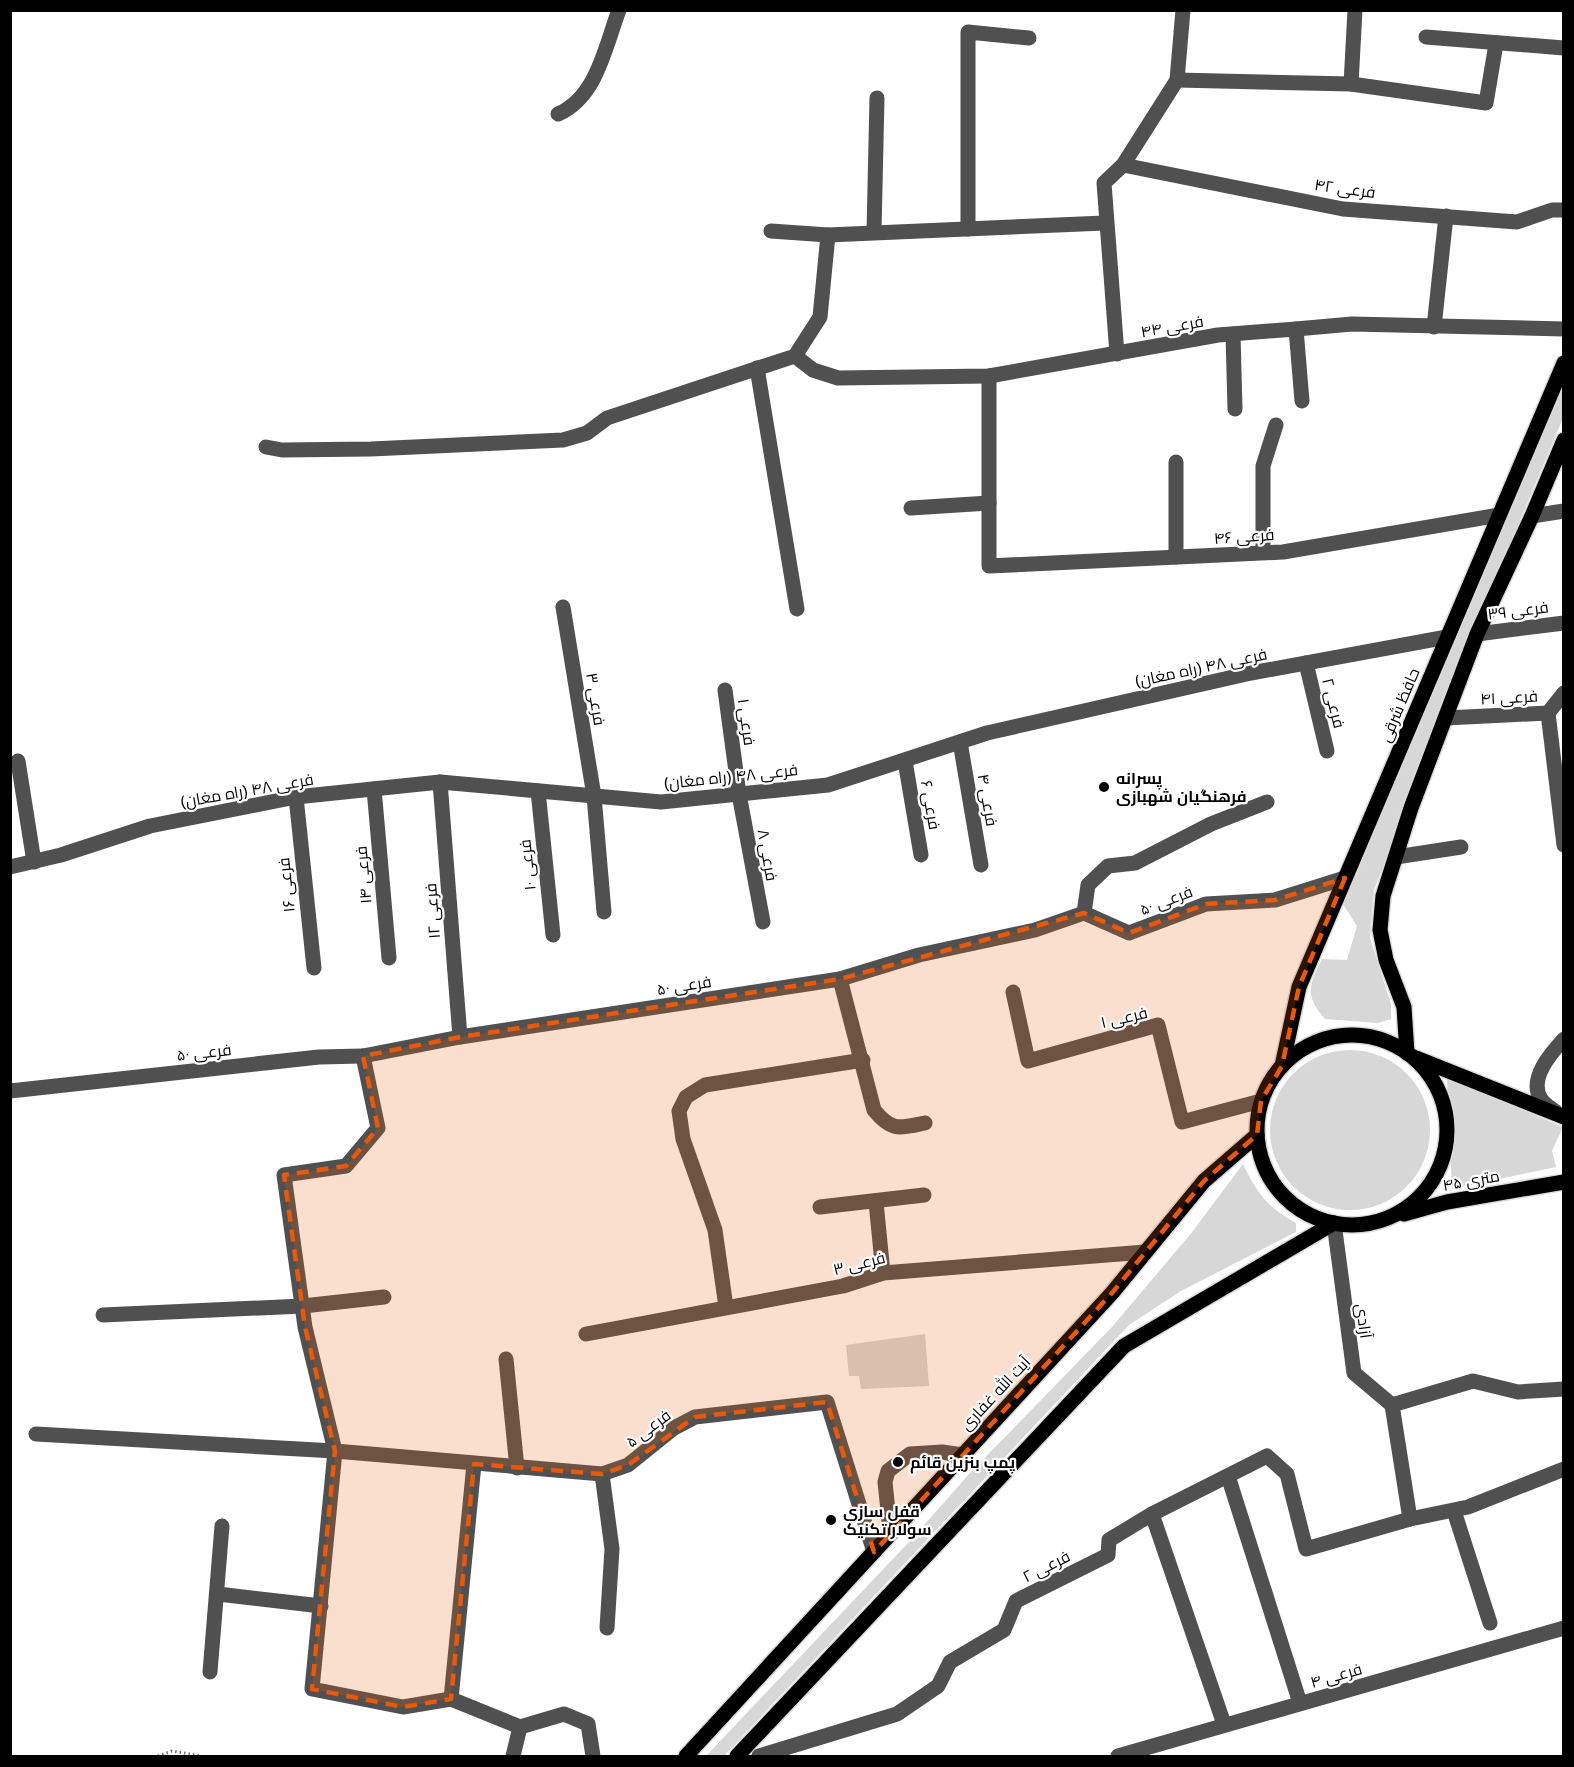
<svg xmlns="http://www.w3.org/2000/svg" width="1574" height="1767" viewBox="0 0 1574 1767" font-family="'Noto Sans',Cairo,sans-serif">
<rect width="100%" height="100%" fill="#fff"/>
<!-- green -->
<g fill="#d7d7d7">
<path d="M1563,384v34l-55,131 -134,341 -4,48 21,66v15l-13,4 -53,-4c-21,-24 -16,-34 -3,-60l25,1 10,-34 -14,-22z"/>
<circle cx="1350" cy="1130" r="80"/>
<path d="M1447,1078l116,49 -11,24 4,16 -104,22z"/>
<path d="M1243,1164c13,28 26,45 53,59v9l-115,59 -52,34 -405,431h-18l204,-215 60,-68 142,-146 81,-96z"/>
<path d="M925,1334l4,52 -68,3 -2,-13h-10l-3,-31z"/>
</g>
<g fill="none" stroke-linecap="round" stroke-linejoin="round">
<defs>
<g id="major">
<circle cx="1352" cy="1130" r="95"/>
<path d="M1407,1053l-3,-46 -18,-47 -6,-30 3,-34 28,-88 66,-174 55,-118 32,-76"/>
<path d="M1416,1058l148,59"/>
<path d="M1282,1066l17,-79 265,-624"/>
<path d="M1404,1214l43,-12 117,-20"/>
<path d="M686,1756l426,-463 92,-112 53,-46"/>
<path d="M737,1756l387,-410 210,-123"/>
</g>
</defs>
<!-- major casing -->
<use href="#major" stroke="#dbdbdb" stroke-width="18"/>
<!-- path -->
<path stroke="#727272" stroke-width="3" stroke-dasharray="1.5 3" stroke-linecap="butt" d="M158,1756l14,-5 29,5"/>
<!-- minor -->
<g stroke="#505050" stroke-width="15">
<path d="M1426,37l138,11"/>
<path d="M1177,80l174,4 135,19 10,-59"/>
<path d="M1351,84l4,-74"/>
<path d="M558,114c39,-17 47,-67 61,-104"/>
<path d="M1123,165l220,44 174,13 35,-12h12"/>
<path d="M968,229v-197l61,6"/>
<path d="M771,231l57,4 277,-12"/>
<path d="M874,232l3,-134"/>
<path d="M1434,327l12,-111"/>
<path d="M1296,329l6,72"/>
<path d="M1233,334l2,75"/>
<path d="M1117,354l-13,-171 19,-18 54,-85 6,-70"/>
<path d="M795,356l18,14 25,8 151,-2 229,-41 78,-6 56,-5 212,5"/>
<path d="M757,368l40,241"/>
<path d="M989,376v190l294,-14 216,-37"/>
<path d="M266,447l16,3 89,-1 192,-9 24,-7 20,-15 188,-62 25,-39 8,-82"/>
<path d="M911,508l78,-5"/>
<path d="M1532,516l32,-5"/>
<path d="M1263,551v-85l13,-41"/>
<path d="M1176,557v-95"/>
<path d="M563,607l31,189 10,116"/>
<path d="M1477,634l87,-11"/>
<path d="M1306,663l21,88"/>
<path d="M725,690l14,104 24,128"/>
<path d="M1548,713l16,132"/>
<path d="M1446,718l102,-5 16,-20"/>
<path d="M960,742l21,123"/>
<path d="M18,761l16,101"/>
<path d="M905,761l16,94"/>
<path d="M440,782l20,255"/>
<path d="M374,789l15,169"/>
<path d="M538,791l15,144"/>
<path d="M296,797l18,171"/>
<path d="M1396,857l65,-10"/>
<path d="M10,867l51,-12 89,-29 146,-29 144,-15 221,20 167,-17 159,-52 264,-60 196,-36"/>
<path d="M1084,913l4,-28 20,-19 27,-3 76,-39 56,-22"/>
<path d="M840,979l34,131c18,22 25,18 51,13"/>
<path d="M1013,992l15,69 130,-36 24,97 79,-21"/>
<path d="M363,1056l15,72 -32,38 -62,9 21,152 30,124 -23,238 91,18 48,-8 69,28 -7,29"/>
<path d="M10,1091l309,-34 44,-1 97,-19 380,-58 79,-24 116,-25 49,-17 45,20 77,-29 69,-4 70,-22"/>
<path d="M1556,1112c-5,-4 -12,-8 -15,-13 -13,-20 10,-46 23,-60"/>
<path d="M876,1202l7,71"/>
<path d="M820,1207l104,-12"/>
<path d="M1334,1223l20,150 38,32"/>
<path d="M726,1307l-11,-77 -32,-91 -4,-28 7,-14 19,-12 158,-25"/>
<path d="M103,1315l200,-9 81,-9"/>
<path d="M586,1334l257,-48 40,-13 262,-21"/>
<path d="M506,1359l11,109"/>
<path d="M1392,1405l81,-24 45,11 46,-3"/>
<path d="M1392,1405l18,114"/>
<path d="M36,1434l299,17 267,23 26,-9 46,-37 21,-11 132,-15 47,150"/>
<path d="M602,1474l10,75 -5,79"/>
<path d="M1228,1476l72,227"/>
<path d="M1454,1511l36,112"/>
<path d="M1152,1514l72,210"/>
<path d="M887,1537l2,-17 -4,-38 3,-11 22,-17 32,-2 21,3"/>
<path d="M218,1594l103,12"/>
<path d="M210,1672l12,-146"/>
<path d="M451,1699l23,-235"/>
<path d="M520,1727l44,-13 24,10 5,32"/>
<path d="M759,1756l138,-42 41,-28 12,-24 54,-32 12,-29 92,-46 1,-15 43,-26 115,-58 20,18 19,75 104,-30 58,-12 96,-38"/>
<path d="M1118,1756l446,-128"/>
</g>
<!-- major -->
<use href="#major" stroke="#000" stroke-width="15"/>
</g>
<!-- marked area -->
<path fill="#e8590c" fill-opacity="0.2" stroke="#e8590c" stroke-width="4.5" stroke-dasharray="12 8" stroke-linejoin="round" d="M1345,878l-46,109 -17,79 -21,35 -4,34 -53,46 -92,112 -238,259 -47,-150 -132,15 -67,48 -26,9 -128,-10 -23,235 -48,8 -91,-18 23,-238 -30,-124 -21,-152 62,-9 32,-38 -15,-72 97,-19 380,-58 244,-66 45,20 77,-29 69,-4z"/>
<!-- markers -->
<g fill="#000" stroke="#fff" stroke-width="2">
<circle cx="1104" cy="787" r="6"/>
<circle cx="898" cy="1462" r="6"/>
<circle cx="831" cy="1520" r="6"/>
</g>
<g text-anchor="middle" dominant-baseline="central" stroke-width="4.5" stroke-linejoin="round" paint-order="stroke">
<!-- street labels -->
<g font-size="16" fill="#000" stroke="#fff">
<text transform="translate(1345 188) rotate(8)">فرعی ۴۲</text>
<text transform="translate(1172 326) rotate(-10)">فرعی ۴۴</text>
<text transform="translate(1244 536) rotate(-4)">فرعی ۴۶</text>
<text transform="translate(1518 610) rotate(-7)">فرعی ۳۹</text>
<text transform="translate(1201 667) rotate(-12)">فرعی ۴۸ (راه مغان)</text>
<text transform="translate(1509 697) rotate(-3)">فرعی ۴۱</text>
<text transform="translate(596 699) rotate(81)">فرعی ۳</text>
<text transform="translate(1334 703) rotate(76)">فرعی ۲</text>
<text transform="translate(1399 705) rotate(-67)">حافظ شرقی</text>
<text transform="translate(747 722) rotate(82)">فرعی ۱</text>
<text transform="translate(731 776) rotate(-6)">فرعی ۴۸ (راه مغان)</text>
<text transform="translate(247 790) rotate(-10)">فرعی ۴۸ (راه مغان)</text>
<text transform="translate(988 800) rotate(80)">فرعی ۴</text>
<text transform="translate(931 805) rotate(80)">فرعی ۶</text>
<text transform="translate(768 855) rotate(80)">فرعی ۸</text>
<text transform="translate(527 865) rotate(-96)">فرعی ۱۰</text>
<text transform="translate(363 875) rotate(-95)">فرعی ۱۴</text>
<text transform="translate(286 885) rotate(-96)">فرعی ۱۶</text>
<text transform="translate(1166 900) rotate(-21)">فرعی ۵۰</text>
<text transform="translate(432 911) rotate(-94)">فرعی ۱۲</text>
<text transform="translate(684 985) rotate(-9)">فرعی ۵۰</text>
<text transform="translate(1124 1017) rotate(-13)">فرعی ۱</text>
<text transform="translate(204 1052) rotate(-6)">فرعی ۵۰</text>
<text transform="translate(1471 1180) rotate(-10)">۴۵ متری</text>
<text transform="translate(859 1263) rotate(-14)">فرعی ۳</text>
<text transform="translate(1364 1321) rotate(82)">آزادی</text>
<text transform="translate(995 1393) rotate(-47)">آیت الله غفاری</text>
<text transform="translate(648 1428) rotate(-37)">فرعی ۵</text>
<text transform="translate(1046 1566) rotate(-27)">فرعی ۲</text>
<text transform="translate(1336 1675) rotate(-16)">فرعی ۴</text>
</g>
<!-- poi labels -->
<g font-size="16" font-weight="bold" fill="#000" stroke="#fff" text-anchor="start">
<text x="1116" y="778">پسرانه<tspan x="1116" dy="18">فرهنگیان شهبازی</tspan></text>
<text x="910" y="1462">پمپ بنزین قائم</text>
<text x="843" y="1511">قفل سازی<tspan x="843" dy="18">سولار تکنیک</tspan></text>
</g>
</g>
<!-- border -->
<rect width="1574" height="1767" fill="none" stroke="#000000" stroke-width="24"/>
</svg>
